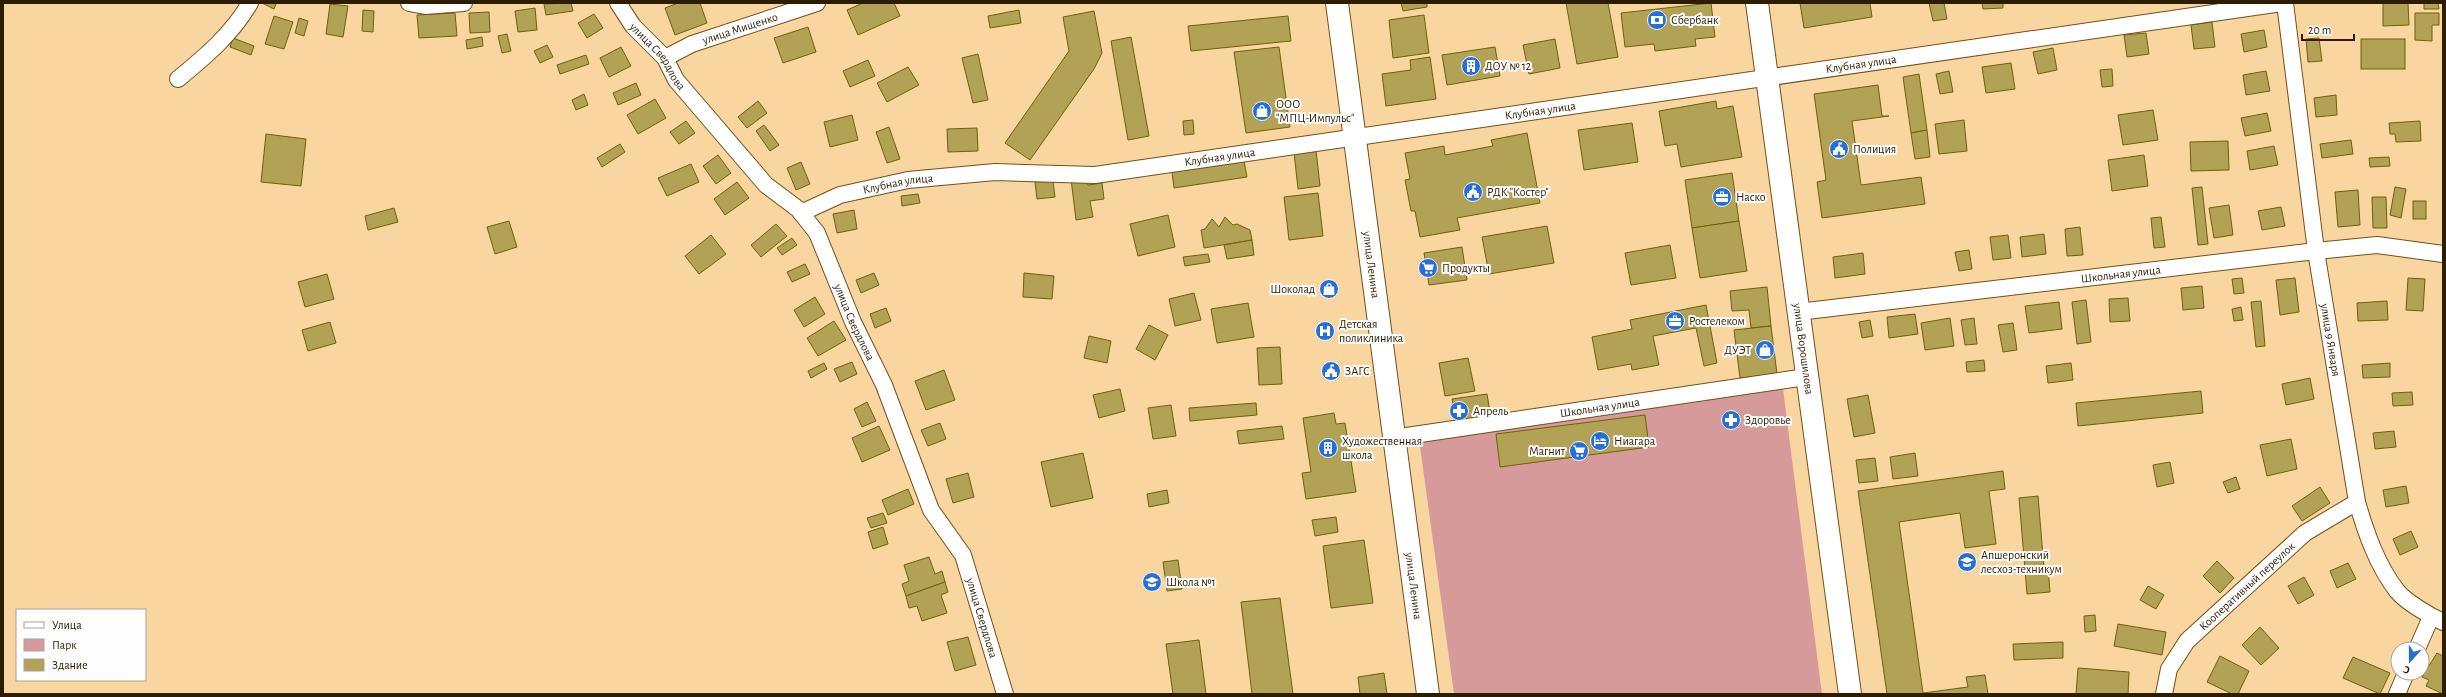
<svg xmlns="http://www.w3.org/2000/svg" width="2446" height="697" viewBox="0 0 2446 697" font-family="'Alegreya Sans',sans-serif">
<rect width="100%" height="100%" fill="#f9d6a0"/>
<!-- green -->
<path fill="#d69a9a" d="M1783,389l39,305h-368l-35,-255z"/>
<!-- building -->
<g fill="#b1a255" stroke="#6f6106">
<path d="M262,3h12l2,1 -2,5z"/>
<path d="M571,3l2,8 -27,4 -2,-11z"/>
<path d="M678,3h22l7,20 -32,12 -10,-27z"/>
<path d="M863,3h31l6,13 -42,19 -11,-25z"/>
<path d="M1401,3h26v4l-24,4z"/>
<path d="M1566,3h42l10,54 -41,7z"/>
<path d="M1711,3l4,34 -20,2 1,7 -41,5 -1,-7 -29,3 -4,-34z"/>
<path d="M1800,3h70l2,14 -68,11z"/>
<path d="M1929,3h15l3,16 -14,2z"/>
<path d="M1982,3h21v5l-20,1z"/>
<path d="M2383,3h25l1,22 -26,1z"/>
<path d="M2424,3h14l1,6h-15z"/>
<path d="M330,4l18,2 -5,31 -17,-3z"/>
<path d="M535,8l2,22 -19,2 -3,-21z"/>
<path d="M363,10l11,1 -1,21 -11,-1z"/>
<path d="M1019,10l2,13 -31,5 -2,-12z"/>
<path d="M1094,11l8,42 -8,16 -64,91 -25,-17 64,-92 -6,-34z"/>
<path d="M489,12l1,20 -20,1 -1,-20z"/>
<path d="M455,13l2,23 -38,2 -2,-23z"/>
<path d="M2415,13h24v12h-7v16l-17,-1z"/>
<path d="M594,14l9,14 -16,10 -9,-15z"/>
<path d="M1424,15l5,38 -36,5 -4,-38z"/>
<path d="M274,16l19,6 -9,27 -19,-5z"/>
<path d="M1288,16l3,25 -100,10 -3,-25z"/>
<path d="M299,18l9,3 -4,15 -9,-3z"/>
<path d="M2212,22l3,25 -21,2 -3,-24z"/>
<path d="M808,27l8,25 -33,11 -9,-25z"/>
<path d="M2264,30l3,17 -23,5 -3,-18z"/>
<path d="M2146,33l3,21 -22,3 -3,-22z"/>
<path d="M507,34l4,17 -9,2 -4,-17z"/>
<path d="M482,37l1,9 -16,3 -1,-9z"/>
<path d="M1131,37l18,99 -21,4 -17,-99z"/>
<path d="M233,38l21,8 -3,9 -21,-8z"/>
<path d="M2319,38l3,23 -14,1 -2,-23z"/>
<path d="M1555,39l5,29 -31,6 -6,-29z"/>
<rect x="2361" y="39" width="44" height="30"/>
<path d="M547,45l6,12 -13,6 -6,-12z"/>
<path d="M621,47l10,19 -22,11 -9,-19z"/>
<path d="M1279,47l11,80 -44,6 -12,-81z"/>
<path d="M1495,47l5,29 -53,9 -5,-30z"/>
<path d="M2053,48l4,22 -19,4 -5,-22z"/>
<path d="M978,54l10,46 -15,3 -11,-45z"/>
<path d="M586,55l3,9 -29,10 -3,-9z"/>
<path d="M1430,57l6,42 -50,7 -4,-32 29,-4 -1,-10z"/>
<path d="M868,60l7,16 -25,11 -7,-16z"/>
<path d="M2011,63l4,26 -29,4 -4,-26z"/>
<path d="M908,67l11,18 -32,17 -10,-19z"/>
<path d="M2112,69l1,17 -11,1 -2,-17z"/>
<path d="M1949,71l4,21 -13,2 -4,-20z"/>
<path d="M2266,71l4,20 -24,4 -3,-20z"/>
<path d="M1919,74l8,56 -16,3 -8,-56z"/>
<path d="M636,83l5,12 -23,10 -5,-12z"/>
<path d="M1878,85l4,31h7l-37,5 9,64 60,-8 4,27 -103,14 -5,-36 9,-2 -12,-86z"/>
<path d="M584,94l4,11 -12,5 -4,-10z"/>
<path d="M2336,95l1,20 -21,2 -2,-19z"/>
<path d="M655,99l11,19 -28,16 -11,-19z"/>
<path d="M758,101l9,12 -20,15 -9,-11z"/>
<path d="M1716,101l1,8 16,-3 9,51 -61,10 -4,-23 -12,2 -6,-35z"/>
<path d="M2153,110l5,30 -35,5 -5,-30z"/>
<path d="M2267,113l4,18 -26,5 -4,-18z"/>
<path d="M852,115l6,25 -28,7 -6,-25z"/>
<path d="M1193,120l1,14 -10,1 -1,-14z"/>
<path d="M1964,120l3,31 -28,3 -4,-30z"/>
<path d="M686,121l9,12 -16,11 -9,-12z"/>
<path d="M2420,121l1,20 -25,1 -1,-8h-5l-1,-11z"/>
<path d="M1632,123l6,39 -54,8 -6,-40z"/>
<path d="M764,125l15,20 -9,6 -14,-20z"/>
<path d="M889,127l11,32 -13,4 -11,-31z"/>
<path d="M977,128l1,23 -30,1 -1,-23z"/>
<path d="M1927,130l3,27 -15,2 -4,-26z"/>
<path d="M1527,133l13,70 -83,15 3,12 -40,7 -5,-26h-4l-6,-31 5,-1 -5,-26 39,-7 1,9 48,-9 -2,-6z"/>
<path d="M266,134l40,5 -5,47 -40,-4z"/>
<path d="M2351,140l2,14 -31,4 -2,-14z"/>
<path d="M2228,141l1,29 -38,1 -1,-29z"/>
<path d="M620,144l5,8 -23,15 -5,-9z"/>
<path d="M2274,146l4,19 -28,5 -3,-19z"/>
<path d="M1316,150l4,36 -22,3 -4,-37z"/>
<path d="M718,155l13,18 -15,11 -13,-18z"/>
<path d="M2144,155l4,31 -36,5 -4,-31z"/>
<path d="M2389,157l1,9 -20,1 -1,-9z"/>
<path d="M1244,161l3,16 -73,11 -2,-16z"/>
<path d="M801,162l9,22 -14,6 -9,-22z"/>
<path d="M691,164l8,18 -32,14 -9,-18z"/>
<path d="M1732,173l7,48 -47,7 -7,-48z"/>
<path d="M1087,177l1,8 14,-2 2,16 -14,2 3,16 -17,3 -5,-41z"/>
<path d="M1053,181l2,16 -18,2 -2,-17z"/>
<path d="M737,182l12,16 -24,17 -11,-16z"/>
<path d="M2202,187l6,57 -10,1 -6,-57z"/>
<path d="M2395,187l11,2 -5,29 -11,-3z"/>
<path d="M2358,190l2,35 -22,2 -3,-35z"/>
<path d="M1318,193l5,43 -34,4 -5,-43z"/>
<path d="M918,194l2,9 -18,3 -1,-10z"/>
<path d="M2372,197h14l1,31h-14z"/>
<rect x="2413" y="201" width="13" height="18"/>
<path d="M2229,205l4,30 -19,3 -5,-30z"/>
<path d="M2281,207l4,19 -23,4 -4,-19z"/>
<path d="M394,208l4,14 -30,8 -3,-14z"/>
<path d="M854,210l3,19 -20,4 -4,-19z"/>
<path d="M1168,215l7,32 -37,9 -8,-32z"/>
<path d="M1225,217l8,8 4,-1 13,6 2,10 -48,8 -3,-18 4,-1 7,-10 7,8z"/>
<path d="M2161,217l4,30 -11,1 -3,-30z"/>
<path d="M509,221l8,26 -22,7 -8,-27z"/>
<path d="M1739,221l8,50 -47,7 -8,-50z"/>
<path d="M776,224l11,12 -26,21 -10,-12z"/>
<path d="M1547,226l7,37 -65,11 -7,-37z"/>
<path d="M2080,227l3,28 -16,1 -2,-27z"/>
<path d="M2044,234l2,20 -24,3 -2,-20z"/>
<path d="M711,235l15,19 -27,20 -14,-18z"/>
<path d="M2008,235l3,23 -18,2 -3,-23z"/>
<path d="M792,238l5,7 -15,10 -5,-7z"/>
<path d="M1252,240l2,15 -27,4 -3,-14z"/>
<path d="M1670,245l6,33 -45,7 -6,-32z"/>
<path d="M1462,247l5,33 -38,5 -5,-32z"/>
<path d="M1969,250l3,19 -13,2 -4,-19z"/>
<path d="M1863,253l2,21 -30,4 -2,-21z"/>
<path d="M1208,254l2,8 -25,4 -2,-9z"/>
<path d="M805,264l5,10 -18,8 -5,-10z"/>
<path d="M874,273l5,12 -18,8 -5,-13z"/>
<path d="M1024,273l30,3 -2,23 -29,-2z"/>
<path d="M327,274l7,25 -29,8 -7,-25z"/>
<path d="M2242,278l2,15 -10,1 -2,-15z"/>
<path d="M2295,278l4,34 -19,3 -4,-35z"/>
<path d="M2408,278l17,1 -2,32 -17,-1z"/>
<path d="M2202,286l2,22 -21,2 -2,-22z"/>
<path d="M1767,287l4,39 -20,2 -2,-18 -17,1 -2,-20z"/>
<path d="M1194,293l7,27 -26,6 -6,-27z"/>
<path d="M815,297l10,17 -21,13 -10,-17z"/>
<path d="M2128,298l2,23 -20,1 -1,-23z"/>
<path d="M2086,300l5,42 -14,2 -5,-42z"/>
<path d="M2261,301l4,45 -9,1 -5,-45z"/>
<path d="M2387,301l1,19 -30,1 -1,-18z"/>
<path d="M2059,302l3,27 -33,4 -4,-27z"/>
<path d="M1248,303l6,34 -37,6 -6,-34z"/>
<path d="M1706,305l11,58 -13,3 -8,-38 -43,8 6,29 -27,5 -1,-6 -33,6 -6,-33 40,-8 -2,-9z"/>
<path d="M2241,307l2,13 -9,1 -2,-12z"/>
<path d="M886,308l5,13 -16,7 -5,-14z"/>
<path d="M1915,314l3,20 -29,4 -2,-21z"/>
<path d="M1950,318l4,28 -29,4 -4,-27z"/>
<path d="M1974,318l3,26 -12,1 -4,-25z"/>
<path d="M1870,320l3,16 -11,2 -3,-16z"/>
<path d="M834,321l12,19 -28,16 -11,-18z"/>
<path d="M330,322l6,21 -28,8 -6,-21z"/>
<path d="M2013,323l4,27 -14,2 -5,-27z"/>
<path d="M1149,325l19,10 -13,25 -19,-11z"/>
<path d="M1771,326l6,48 -37,4 -6,-48z"/>
<path d="M1089,336l22,5 -4,22 -23,-5z"/>
<path d="M1280,347l2,37 -23,1 -2,-37z"/>
<path d="M1468,358l7,33 -30,5 -6,-33z"/>
<path d="M1984,360l1,11 -18,1 -1,-10z"/>
<path d="M852,362l5,12 -17,8 -6,-13z"/>
<path d="M824,363l3,6 -16,9 -3,-7z"/>
<path d="M2071,363l2,17 -25,3 -2,-17z"/>
<path d="M2390,363v14l-27,1 -1,-13z"/>
<path d="M944,370l11,30 -29,10 -11,-29z"/>
<path d="M2310,378l4,21 -28,6 -4,-21z"/>
<path d="M1120,389l5,22 -26,7 -6,-23z"/>
<path d="M2201,391l2,22 -125,13 -2,-23z"/>
<path d="M2412,392l1,13 -20,1 -1,-13z"/>
<path d="M1487,394l4,24 -34,6 -5,-25z"/>
<path d="M1868,395l7,38 -21,4 -7,-38z"/>
<path d="M867,402l9,19 -14,6 -8,-18z"/>
<path d="M1256,403l1,12 -67,6 -1,-13z"/>
<path d="M1171,405l5,31 -23,3 -5,-31z"/>
<path d="M1334,413l2,11 9,-1 11,69 -50,7 -4,-26 9,-1 -8,-54z"/>
<path d="M1645,415l4,32 -149,20 -4,-33z"/>
<path d="M940,423l6,16 -18,7 -7,-16z"/>
<path d="M879,426l11,24 -28,12 -10,-24z"/>
<path d="M1282,426l2,13 -45,5 -2,-13z"/>
<path d="M2394,431l2,16 -21,2 -2,-16z"/>
<path d="M2291,439l6,30 -30,7 -7,-31z"/>
<path d="M1083,453l10,45 -42,9 -10,-45z"/>
<path d="M1915,453l3,23 -25,3 -3,-22z"/>
<path d="M1875,458l3,23 -19,2 -3,-23z"/>
<path d="M2170,462l4,21 -17,4 -4,-22z"/>
<path d="M2003,471l2,18 -16,2 7,53 -31,4 -5,-35 -61,9 24,171 45,-6 -2,-10 19,-2 3,19h-101l-29,-203z"/>
<path d="M968,473l6,24 -21,6 -7,-24z"/>
<path d="M2236,477l4,12 -12,4 -5,-11z"/>
<path d="M2406,486l3,17 -23,4 -3,-17z"/>
<path d="M2320,487l10,16 -28,18 -10,-15z"/>
<path d="M908,489l6,15 -26,11 -6,-15z"/>
<path d="M1167,490l2,13 -20,4 -2,-13z"/>
<path d="M2038,496l6,72h4l2,24 -23,2 -8,-96z"/>
<path d="M883,513l4,10 -16,5 -4,-10z"/>
<path d="M1336,517l2,15 -23,4 -3,-16z"/>
<path d="M883,527l5,17 -15,5 -5,-17z"/>
<path d="M2411,531l7,16 -18,8 -7,-16z"/>
<path d="M1364,540l9,63 -42,5 -8,-62z"/>
<path d="M929,557l6,17 7,-3 3,11 -39,14 -4,-12 7,-3 -5,-16z"/>
<path d="M1178,560l4,29 -15,2 -4,-29z"/>
<path d="M2217,561l17,17 -14,15 -17,-17z"/>
<path d="M2348,563l8,16 -19,9 -7,-17z"/>
<path d="M2304,577l10,18 -16,9 -10,-18z"/>
<path d="M945,582l3,10 -7,3 6,18 -25,8 -5,-15 -8,2 -3,-12z"/>
<path d="M2148,586l16,9 -8,14 -16,-9z"/>
<path d="M1280,598l13,96h-41l-11,-92z"/>
<path d="M2095,615l1,16 -11,1 -1,-16z"/>
<path d="M2118,624l48,8 -4,23 -48,-9z"/>
<path d="M2260,627l19,21 -18,17 -19,-20z"/>
<path d="M968,637l8,28 -21,6 -8,-29z"/>
<path d="M1199,640l7,54h-33l-7,-50z"/>
<path d="M2063,642v16l-49,2 -1,-16z"/>
<path d="M2437,653l6,3v38l-17,-8 3,-6 -7,-3z"/>
<path d="M2220,656l29,15 -11,23h-6l-25,-12z"/>
<path d="M2353,657l37,16 -10,21 -37,-16z"/>
<path d="M2078,668l51,4 -1,22h-52z"/>
<path d="M1384,673l3,21h-27l-2,-17z"/>
</g>
<g fill="none" stroke-linecap="round" stroke-linejoin="round">
<defs>
<g id="street">
<path d="M409,3l16,3 39,-3"/>
<path id="s1" d="M618,3l15,23 32,32 11,22 90,105 32,24 19,24 36,89 31,63 47,125 32,45 42,139"/>
<path id="s2" d="M2285,3l31,248 41,251c9,31 20,63 40,89 9,11 33,25 46,31"/>
<path id="s3" d="M665,58l27,-14 125,-41"/>
<path d="M178,79c28,-23 54,-45 72,-76"/>
<path id="s4" d="M801,213l39,-18 68,-15 87,-8 100,3 1187,-172"/>
<path id="s5" d="M1798,312l518,-61 61,-6 66,9"/>
<path id="s6" d="M1393,438l413,-61"/>
<path d="M2417,649l14,-32"/>
<path id="s7" d="M2164,694l5,-25 18,-28 118,-108 52,-31"/>
<path d="M2397,694l9,-21"/>
</g>
<g id="secondary">
<path id="s8" d="M1337,3l91,691"/>
<path id="s9" d="M1757,3l93,691"/>
</g>
</defs>
<!-- street casing -->
<use href="#street" stroke="#6f511b" stroke-width="18"/>
<!-- secondary casing -->
<use href="#secondary" stroke="#6f511b" stroke-width="24"/>
<!-- street -->
<use href="#street" stroke="#fff" stroke-width="16"/>
<!-- secondary -->
<use href="#secondary" stroke="#fff" stroke-width="22"/>
</g>
<!-- icons -->
<defs>
<symbol id="bank-disc" viewBox="-11 -11 22 22"><circle r="9.5" fill="#266eda" stroke="#fdfdfd"/><path d="M-6-4H6V4H-6ZM0-2.3a2.3 2.3 0 1 0 0 4.6a2.3 2.3 0 1 0 0-4.6Z" fill="#fff"/></symbol>
<symbol id="building-disc" viewBox="-11 -11 22 22"><circle r="9.5" fill="#266eda" stroke="#fdfdfd"/><path d="M-4-6H4V6H1V3H-1V6H-4ZM-2.5-4.3h1.7v1.8h-1.7ZM.8-4.3h1.7v1.8H.8ZM-2.5-1h1.7V.8h-1.7ZM.8-1h1.7V.8H.8Z" fill="#fff"/></symbol>
<symbol id="shop-disc" viewBox="-11 -11 22 22"><circle r="9.5" fill="#266eda" stroke="#fdfdfd"/><path d="M-5-2.5h2.3a2.7 3.5 0 0 1 5.4 0H5L5.5 6h-11ZM-1.5-2.5h3a1.5 2.3 0 0 0-3 0Z" fill="#fff"/></symbol>
<symbol id="civic-disc" viewBox="-11 -11 22 22"><circle r="9.5" fill="#266eda" stroke="#fdfdfd"/><path d="M-.6-6.5H3V-4.5H.6V-3L4-1V1h2V6H-6V1h2V-1L-.6-3ZM-1.2 2.5V6h2.4V2.5Z" fill="#fff"/></symbol>
<symbol id="office-disc" viewBox="-11 -11 22 22"><circle r="9.5" fill="#266eda" stroke="#fdfdfd"/><path d="M-6-3h4V-5.5h4V-3h4V5H-6ZM-1-4.5V-3h2v-1.5ZM-6 0V1H6V0Z" fill="#fff"/></symbol>
<symbol id="supermarket-disc" viewBox="-11 -11 22 22"><circle r="9.5" fill="#266eda" stroke="#fdfdfd"/><path d="M-6-5.5h2.5l.6 2H6L4.5 2H-2.5L-4.4-4H-6ZM-1.5 3.2a1.3 1.3 0 1 0 .1 0ZM3 3.2a1.3 1.3 0 1 0 .1 0Z" fill="#fff"/></symbol>
<symbol id="hospital-disc" viewBox="-11 -11 22 22"><circle r="9.5" fill="#266eda" stroke="#fdfdfd"/><path d="M-5-5h3v3.5h4V-5h3V5h-3V1.5h-4V5h-3Z" fill="#fff"/></symbol>
<symbol id="pharmacy-disc" viewBox="-11 -11 22 22"><circle r="9.5" fill="#266eda" stroke="#fdfdfd"/><path d="M-2-6h4v4h4v4h-4v4h-4v-4h-4v-4h4Z" fill="#fff"/></symbol>
<symbol id="hotel-disc" viewBox="-11 -11 22 22"><circle r="9.5" fill="#266eda" stroke="#fdfdfd"/><path d="M-6-4.5h1.5V1H6V5H4.5V3h-9V5H-6ZM-4 0a1.8 1.8 0 1 1 3.6 0ZM.5 0V-2.5h3Q6-2.5 6 0Z" fill="#fff"/></symbol>
<symbol id="university-disc" viewBox="-11 -11 22 22"><circle r="9.5" fill="#266eda" stroke="#fdfdfd"/><path d="M0-5L7-2L0 1L-7-2ZM-4 1L0 2.5L4 1V4Q0 6-4 4Z" fill="#fff"/></symbol>
<symbol id="school-disc" viewBox="-11 -11 22 22"><circle r="9.5" fill="#266eda" stroke="#fdfdfd"/><path d="M0-5L7-2L0 1L-7-2ZM-4 1L0 2.5L4 1V4Q0 6-4 4Z" fill="#fff"/></symbol>
</defs>
<g fill-rule="evenodd">
<use href="#bank-disc" x="1646" y="9" width="22" height="22"/>
<use href="#building-disc" x="1460" y="55" width="22" height="22"/>
<use href="#shop-disc" x="1251" y="100" width="22" height="22"/>
<use href="#civic-disc" x="1828" y="138" width="22" height="22"/>
<use href="#civic-disc" x="1462" y="181" width="22" height="22"/>
<use href="#office-disc" x="1711" y="186" width="22" height="22"/>
<use href="#supermarket-disc" x="1417" y="257" width="22" height="22"/>
<use href="#shop-disc" x="1318" y="278" width="22" height="22"/>
<use href="#office-disc" x="1664" y="310" width="22" height="22"/>
<use href="#hospital-disc" x="1314" y="320" width="22" height="22"/>
<use href="#shop-disc" x="1754" y="339" width="22" height="22"/>
<use href="#civic-disc" x="1320" y="360" width="22" height="22"/>
<use href="#pharmacy-disc" x="1448" y="400" width="22" height="22"/>
<use href="#pharmacy-disc" x="1720" y="409" width="22" height="22"/>
<use href="#hotel-disc" x="1589" y="430" width="22" height="22"/>
<use href="#building-disc" x="1317" y="437" width="22" height="22"/>
<use href="#supermarket-disc" x="1568" y="440" width="22" height="22"/>
<use href="#university-disc" x="1956" y="551" width="22" height="22"/>
<use href="#school-disc" x="1141" y="571" width="22" height="22"/>
</g>
<g text-anchor="middle" dominant-baseline="central" stroke-width="4" stroke-linejoin="round" paint-order="stroke">
<!-- poi labels -->
<g font-size="12" fill="#2d1d00" stroke="#fdfdfd" text-anchor="start">
<text x="1671" y="20">Сбербанк</text>
<text x="1485" y="66">ДОУ № 12</text>
<text x="1276" y="104">ООО<tspan x="1276" dy="14">"МПЦ-Импульс"</tspan></text>
<text x="1853" y="149">Полиция</text>
<text x="1487" y="192">РДК "Костер"</text>
<text x="1736" y="197">Наско</text>
<text x="1442" y="268">Продукты</text>
<text x="1315" y="289" text-anchor="end">Шоколад</text>
<text x="1689" y="321">Ростелеком</text>
<text x="1339" y="324">Детская<tspan x="1339" dy="14">поликлиника</tspan></text>
<text x="1751" y="350" text-anchor="end">ДУЭТ</text>
<text x="1345" y="371">ЗАГС</text>
<text x="1473" y="411">Апрель</text>
<text x="1745" y="420">Здоровье</text>
<text x="1342" y="441">Художественная<tspan x="1342" dy="14">школа</tspan></text>
<text x="1614" y="441">Ниагара</text>
<text x="1565" y="451" text-anchor="end">Магнит</text>
<text x="1981" y="555">Апшеронский<tspan x="1981" dy="14">лесхоз-техникум</tspan></text>
<text x="1166" y="582">Школа №1</text>
</g>
<!-- street labels -->
<g font-size="12" fill="#2d1d00" stroke="#fdfdfd">
<text stroke="none"><textPath href="#s3" startOffset="81">улица Мищенко</textPath></text>
<text stroke="none"><textPath href="#s1" startOffset="67">улица Свердлова</textPath></text>
<text stroke="none"><textPath href="#s4" startOffset="1074">Клубная улица</textPath></text>
<text stroke="none"><textPath href="#s4" startOffset="750">Клубная улица</textPath></text>
<text stroke="none"><textPath href="#s4" startOffset="426">Клубная улица</textPath></text>
<text stroke="none"><textPath href="#s4" startOffset="102">Клубная улица</textPath></text>
<text stroke="none"><textPath href="#s8" startOffset="264">улица Ленина</textPath></text>
<text stroke="none"><textPath href="#s5" startOffset="325">Школьная улица</textPath></text>
<text stroke="none"><textPath href="#s1" startOffset="403">улица Свердлова</textPath></text>
<text stroke="none"><textPath href="#s2" startOffset="340">улица 9 Января</textPath></text>
<text stroke="none"><textPath href="#s9" startOffset="349">улица Ворошилова</textPath></text>
<text stroke="none"><textPath href="#s6" startOffset="209">Школьная улица</textPath></text>
<text stroke="none"><textPath href="#s8" startOffset="588">улица Ленина</textPath></text>
<text stroke="none"><textPath href="#s7" startOffset="140">Кооперативный переулок</textPath></text>
<text stroke="none"><textPath href="#s1" startOffset="727">улица Свердлова</textPath></text>
</g>
</g>
<!-- border -->
<rect width="2446" height="697" fill="none" stroke="#2d1d00" stroke-width="8"/>
<!-- legend -->
<rect x="16" y="609" width="130" height="72" fill="#fdfdfd" stroke="#aaa398"/>
<rect x="24" y="622" width="20" height="6" fill="#ffffff" stroke="#aaa398"/>
<text x="52" y="629" font-size="12" fill="#2d1d00">Улица</text>
<rect x="24" y="639" width="20" height="12" fill="#d69a9a" stroke="#aaa398"/>
<text x="52" y="649" font-size="12" fill="#2d1d00">Парк</text>
<rect x="24" y="659" width="20" height="12" fill="#b1a255" stroke="#aaa398"/>
<text x="52" y="669" font-size="12" fill="#2d1d00">Здание</text>
<!-- north arrow -->
<g transform="translate(2410 661) rotate(201)"><circle r="19" fill="#fdfdfd" stroke="#aaa398"/>
<path d="M0-3L7 15L0 10L-7 15Z" fill="#266eda"/>
<text y="-6" font-size="11" font-weight="bold" text-anchor="middle" fill="#2d1d00">С</text>
</g>
<!-- scale -->
<path d="M2302 34v6h52v-6" fill="none" stroke="#2d1d00" stroke-width="2"/>
<text x="2308" y="34" font-size="12" fill="#2d1d00" stroke="#fdfdfd" stroke-width="3" paint-order="stroke">20 m</text>
</svg>
